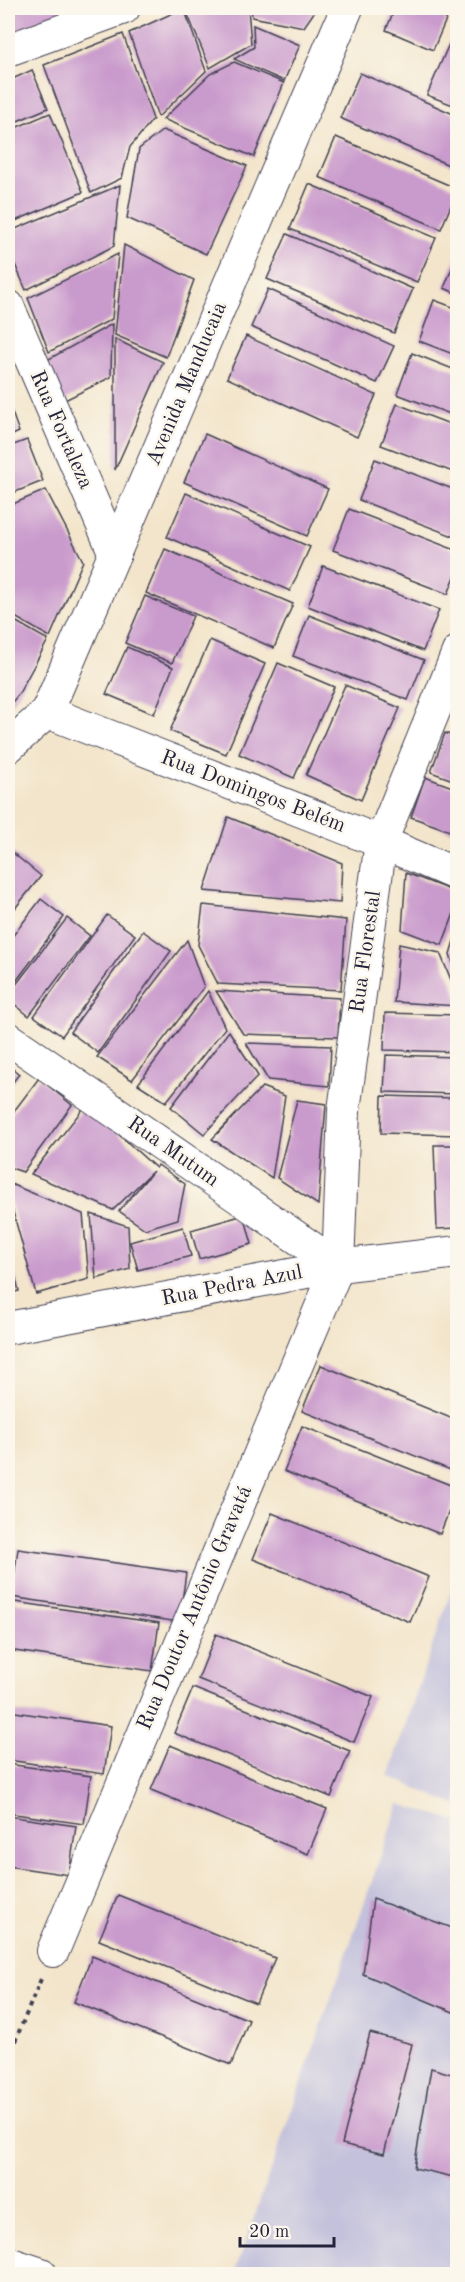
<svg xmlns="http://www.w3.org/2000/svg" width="465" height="2282" viewBox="0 0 465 2282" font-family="'Old Standard TT',serif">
<rect width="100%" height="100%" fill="#fbf7ec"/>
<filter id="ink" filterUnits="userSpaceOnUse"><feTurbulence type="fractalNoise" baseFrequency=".0167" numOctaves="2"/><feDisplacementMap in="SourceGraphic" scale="12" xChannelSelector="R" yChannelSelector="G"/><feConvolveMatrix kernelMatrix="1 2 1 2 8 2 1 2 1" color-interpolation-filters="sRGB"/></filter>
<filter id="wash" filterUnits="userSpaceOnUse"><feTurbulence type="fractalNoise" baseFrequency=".008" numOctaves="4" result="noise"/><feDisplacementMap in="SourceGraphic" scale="24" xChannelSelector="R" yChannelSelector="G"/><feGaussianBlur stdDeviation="1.35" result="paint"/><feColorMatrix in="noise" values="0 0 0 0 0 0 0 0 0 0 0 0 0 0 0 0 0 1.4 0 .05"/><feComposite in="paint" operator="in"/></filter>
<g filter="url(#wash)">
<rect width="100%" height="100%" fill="#f3e5cb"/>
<!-- industrial -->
<g fill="#c3c1db">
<path d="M457,1573v233l-69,-30z"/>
<path d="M399,1804l58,17v453h-223z"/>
</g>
<g id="blocks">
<!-- building -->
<g fill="#c99acc">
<path d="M8,8h71l-71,26z"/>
<path d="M184,8l22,63 -48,46 -29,-84z"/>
<path d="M185,8h63l3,36 -41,24z"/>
<path d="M251,8h66l-13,19 -52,-10z"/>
<path d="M395,8h56l-18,42 -47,-20z"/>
<path d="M458,23v84l-31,-12z"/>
<path d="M253,25l47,20 -16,36 -50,-22 20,-12z"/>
<path d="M123,34l30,85 -23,28 -8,31 -31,15 -47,-128z"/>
<path d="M234,62l50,21 -30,74 -91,-38 47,-45z"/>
<path d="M32,70l16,38 -40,17v-44z"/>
<path d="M360,73l98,43v53l-118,-51z"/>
<path d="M50,113l33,79 -75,32v-93z"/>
<path d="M163,130l84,36 -41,88 -79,-36 12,-69z"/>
<path d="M336,137l122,52 -17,40 -122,-52z"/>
<path d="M309,184l127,54 -19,44 -127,-53z"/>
<path d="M120,185l-6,61 -88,44 -18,-42v-16z"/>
<path d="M287,234l126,55 -19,44 -127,-54z"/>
<path d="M124,245l70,35 -28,77 -51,-22z"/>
<path d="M458,253v41l-14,-6z"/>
<path d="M118,254l-6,65 -63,33 -21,-54z"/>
<path d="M268,289l126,57 -17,37 -126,-56z"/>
<path d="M434,300l24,9v47l-39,-15z"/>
<path d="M112,324l-1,53 -48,24 -16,-41z"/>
<path d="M246,336l130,59 -19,42 -130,-59z"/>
<path d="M115,339l48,23 -48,108z"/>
<path d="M412,353l46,18v46l-61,-23z"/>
<path d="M8,401l11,31 -11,5z"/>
<path d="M397,404l61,23v47l-77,-29z"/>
<path d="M205,434l123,55 -21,47 -123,-54z"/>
<path d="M27,440l16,41 -35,14v-48z"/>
<path d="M375,459l83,32v47l-99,-38z"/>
<path d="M46,490l37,71 -33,76 -42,-24v-107z"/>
<path d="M186,493l124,54 -20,44 -123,-54z"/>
<path d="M349,509l109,42v18l-10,25 -115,-44z"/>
<path d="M165,549l128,55 -19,44 -128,-55z"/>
<path d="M323,566l116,44 -16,41 -115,-45z"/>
<path d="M145,596l48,20 -21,47 -47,-20z"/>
<path d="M309,615l115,45 -16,40 -115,-44z"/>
<path d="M8,617l40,23 -30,55 -10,12z"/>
<path d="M210,640l55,24 -39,90 -56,-23z"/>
<path d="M127,647l46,20 -19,47 -48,-20z"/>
<path d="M278,663l56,24 -40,91 -55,-24z"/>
<path d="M345,685l55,23 -39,92 -55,-25z"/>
<path d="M445,733l13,5v44l-27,-10z"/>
<path d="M425,777l33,12v45l-47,-17z"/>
<path d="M228,817l114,46 -2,40 -136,-12z"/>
<path d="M8,849l33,27 -33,41z"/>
<path d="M406,873l52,20v10l-16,42 -40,-15z"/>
<path d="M41,899l23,18 -56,75v-50z"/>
<path d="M203,905l143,15 -5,70 -123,-6 -20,-39z"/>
<path d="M107,915l28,20 -73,101 -28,-20z"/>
<path d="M67,918l23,18 -61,80 -21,-17v-4z"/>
<path d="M143,931l28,20 -73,102 -28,-21z"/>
<path d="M457,931h1l-1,45 -7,-22z"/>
<path d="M187,940l17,47 -72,93 -35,-23z"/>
<path d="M399,944l41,9 18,44v9l-64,-4z"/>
<path d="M208,991l17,37 -59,74 -28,-18z"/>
<path d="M216,991l124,7 -2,39 -95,-3z"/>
<path d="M385,1013l73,2v37l-74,-2z"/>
<path d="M229,1031l29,45 -54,58 -33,-27z"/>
<path d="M246,1043l85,3 -2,40 -61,-6z"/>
<path d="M386,1055l72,2v37l-74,-2z"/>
<path d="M8,1065l11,9 -11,15z"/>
<path d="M39,1078l33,27 -49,67 -15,-5v-48z"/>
<path d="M262,1087l23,9 -13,82 -60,-39z"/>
<path d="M382,1096l76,2v37l-77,-2z"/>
<path d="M297,1100l29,4 -8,101 -41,-27z"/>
<path d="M86,1105l70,63 2,-3 27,19 -7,35 -33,10 -26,-18 34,-40 -40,39 -82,-36z"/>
<path d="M434,1145h24v83l-21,1z"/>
<path d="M8,1183l75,31 6,65 -53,15 -28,-100z"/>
<path d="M91,1214l37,12 2,43 -34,10z"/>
<path d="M244,1215l8,29 -53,15 -8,-29z"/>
<path d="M183,1227l8,29 -53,14 -8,-28z"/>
<path d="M8,1247l11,44 -11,3z"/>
<path d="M321,1365l137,56v52l-156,-62z"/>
<path d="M302,1426l156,62 -18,46 -156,-63z"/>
<path d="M272,1513l157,64 -19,45 -157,-63z"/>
<path d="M18,1549l168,24 -7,49 -168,-25z"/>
<path d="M8,1601l151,22 -7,48 -144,-21z"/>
<path d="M216,1634l157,63 -19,45 -156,-63z"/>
<path d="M193,1688l157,63 -19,46 -157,-64z"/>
<path d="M8,1711l103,15 -7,48 -96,-14z"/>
<path d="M170,1745l157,64 -19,45 -157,-64z"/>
<path d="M8,1764l83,12 -7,48 -76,-11z"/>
<path d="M8,1816l68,10 -7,49 -61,-9z"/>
<path d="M118,1895l157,63 -19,45 -157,-63z"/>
<path d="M373,1899l85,31v84l-95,-40z"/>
<path d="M92,1956l157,64 -18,45 -157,-63z"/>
<path d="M370,2033l42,11 -28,110 -42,-10z"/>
<path d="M431,2068l27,8v102l-44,-10z"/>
</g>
</g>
</g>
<g filter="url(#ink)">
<use href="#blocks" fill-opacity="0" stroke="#413f51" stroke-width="1.5"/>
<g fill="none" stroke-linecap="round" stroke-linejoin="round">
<defs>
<g id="minor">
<path d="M8,50l116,-42"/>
<path d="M8,306l107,248"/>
<path d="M47,712l334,130 77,33"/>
<path d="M8,747l39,-35 300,-704"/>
<path d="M8,1038l330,228"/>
<path d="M8,1328l330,-62 120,-14"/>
<path d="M53,1951l285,-685 6,-156 37,-268 77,-190"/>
<path d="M8,2263l33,11"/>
</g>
</defs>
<!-- minor casing -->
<use href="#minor" stroke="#413f51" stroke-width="34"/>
<!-- path -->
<path stroke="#413f51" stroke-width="4" stroke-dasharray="4.5 4.5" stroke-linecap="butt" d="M8,2058l33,-79"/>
<!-- minor -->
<use href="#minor" stroke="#fff" stroke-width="32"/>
</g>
</g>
<g text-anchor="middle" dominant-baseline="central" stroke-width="5" stroke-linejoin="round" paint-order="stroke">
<!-- street labels -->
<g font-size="21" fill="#22223b" stroke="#fbf7ec">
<text transform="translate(187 384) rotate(-67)">Avenida Manducaia</text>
<text transform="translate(61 430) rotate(66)">Rua Fortaleza</text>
<text transform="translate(253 792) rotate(21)">Rua Domingos Belém</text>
<text transform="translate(366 952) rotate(-82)">Rua Florestal</text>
<text transform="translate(173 1152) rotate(35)">Rua Mutum</text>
<text transform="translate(232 1286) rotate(-11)">Rua Pedra Azul</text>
<text transform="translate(195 1608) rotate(-67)">Rua Doutor Antônio Gravatá</text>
</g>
</g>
<!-- margin -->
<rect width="465" height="2282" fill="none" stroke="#fbf7ec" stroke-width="30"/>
<!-- scale -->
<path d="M240 2237v9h94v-9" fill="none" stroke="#22223b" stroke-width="3"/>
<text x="249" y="2237" font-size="18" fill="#22223b" stroke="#fbf7ec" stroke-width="4.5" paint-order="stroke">20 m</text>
</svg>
